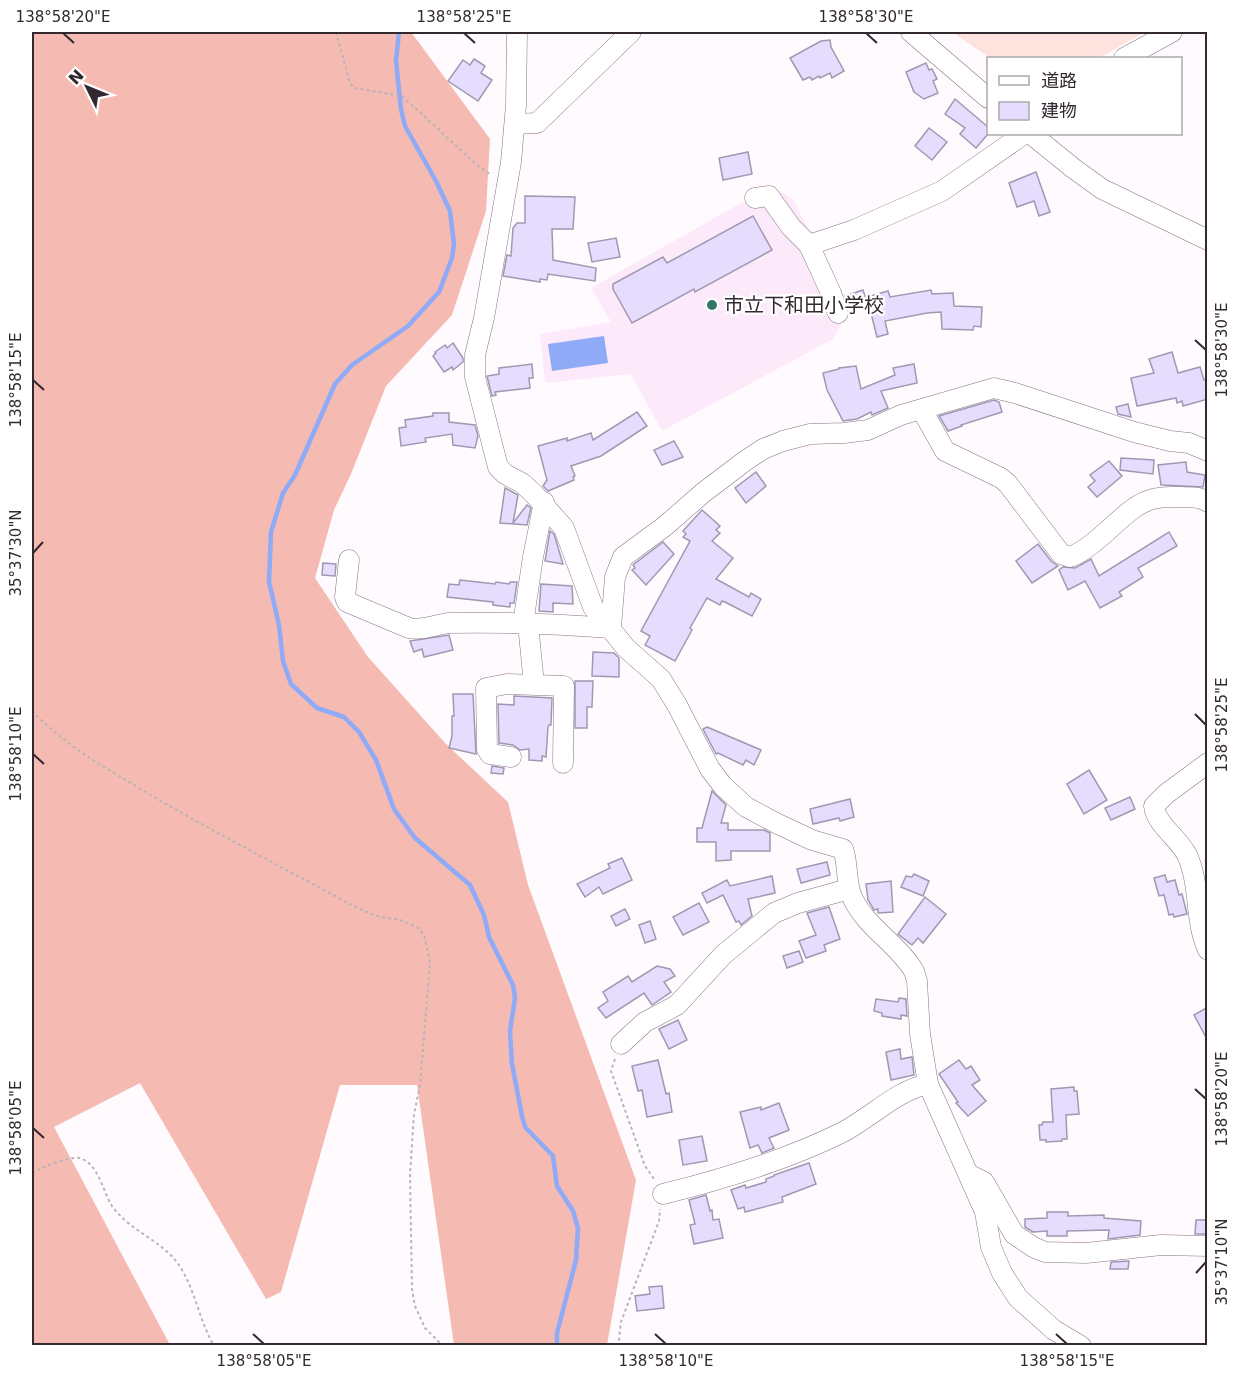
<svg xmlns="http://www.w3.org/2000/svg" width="1239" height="1377" viewBox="0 0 1239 1377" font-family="'DejaVu Sans','Noto Sans JP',sans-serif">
<rect width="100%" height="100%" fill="#fffafe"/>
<!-- built -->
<path fill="#fceafa" d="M771,186l22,13 56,111 -16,29 -171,92 -31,-57 -86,9 -5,-49 71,-12 -20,-34z"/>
<!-- green -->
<path fill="#fee2dd" d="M952,32h193l-46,26h-109z"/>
<!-- forest -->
<path fill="#f5bab1" d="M32,32h379l79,107 -4,72 -34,104 -66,71 -35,88 -17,36 -19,68 53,79 78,87 62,58 20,83 108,295 -29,165h-153l-37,-260h-77l-59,207 -15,7 -126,-216 -86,44 116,218h-138z"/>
<!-- water -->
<path fill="#8faaf7" d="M604,336l4,27 -56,8 -4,-27z"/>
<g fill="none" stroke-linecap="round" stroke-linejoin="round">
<!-- stream -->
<path stroke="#8faaf7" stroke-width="4.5" d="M399,32l-3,29 5,48 4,17 31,55 14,30 4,33 -2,14 -13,34 -31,34 -56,39 -17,19 -40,91 -12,18 -12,39 -2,50 10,43 4,36 8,23 26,24 27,9 15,15 17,28 18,49 21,29 55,47 14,30 5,22 24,48 2,13 -5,33 2,33 10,52 3,11 28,29 4,30 16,25 5,17 -2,32 -19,73v13"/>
</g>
<!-- building -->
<g fill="#e6ddfe" stroke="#a098b1" stroke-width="1.5">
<path d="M830,40l1,7 13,24 -12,7 -2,-5 -10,5 -1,-2 -7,4 -2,-3 -7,3 -13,-22 31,-17z"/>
<path d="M474,59l11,7 -4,7 11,7 -14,21 -30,-20 15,-21 7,5z"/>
<path d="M926,63l3,7 3,-1 5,10 -4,2 5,12 -14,6 -10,-7 -8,-20z"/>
<path d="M955,99l33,28v7l-12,14 -16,-14 5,-6 -20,-14z"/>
<path d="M929,128l18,14 -15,18 -17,-14z"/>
<path d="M748,152l4,22 -29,6 -4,-22z"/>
<path d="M1036,172l14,40 -11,4 -5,-15 -17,6 -8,-24z"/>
<path d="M525,196l50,1 -2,32h-21l1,31 43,8 -1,13 -47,-7 -1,6 -7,-1v3l-37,-6 4,-21 4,1 2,-28 4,-5h8z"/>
<path d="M753,216l19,34 -77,42 -1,-3 -62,34 -19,-34v-5l50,-27 4,6z"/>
<path d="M616,238l4,19 -28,5 -4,-19z"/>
<path d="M863,290l4,12 -18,5 -4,-11z"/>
<path d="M931,290l1,4 21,-1 1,13 28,1 -1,20 -7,-1 -1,4 -31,-1 -1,-17 -14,1 -42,8 3,13 -11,3 -10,-40 21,-6 2,6z"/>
<path d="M453,343l10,15v4l-10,8 -1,-3 -8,5 -11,-16 3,-3 -1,-1 10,-7 2,3z"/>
<path d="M1172,352l6,21 22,-6 4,13 4,-2v21l-25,7 -1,-5 -5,2 -1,-5 -39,8 -6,-28 23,-5 -5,-14z"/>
<path d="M532,364l1,14h-4l1,10 -35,4 1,3 -4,1 -5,-20 12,-2v-6z"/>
<path d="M914,364l3,19 -36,8 7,17 -16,7 -1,-3 -14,7 -14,2 -16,-31 -4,-17 16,-4v-1l17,-2 5,23 34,-14 -2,-7z"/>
<path d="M994,400l5,2 3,10 -41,13 1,1 -14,5 -9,-15z"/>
<path d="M1128,404l3,13 -13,-3 -2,-7z"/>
<path d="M637,412l10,14 -46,30 -30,10 4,10 -2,1 1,3 -26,11 -5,-5 4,-6 -9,-34 29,-8v3l24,-8 2,7z"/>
<path d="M433,413h16v9l26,3 3,11 -3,12 -22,-3 -1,-11 -27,4 1,4 -25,4 -2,-18 7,-1 -1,-7 28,-4z"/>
<path d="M674,441l9,16 -21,8 -8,-15z"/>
<path d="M1121,458l33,2 -1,14 -33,-4z"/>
<path d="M1109,461l13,15 -25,21 -9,-10 7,-6 -5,-6z"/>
<path d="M1186,462l1,10 18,3 -2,12 -42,-2 -3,-20z"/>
<path d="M756,472l10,14 -20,17 -11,-15z"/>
<path d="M505,488l13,7 -5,28 14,-18 4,3 -4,17 -27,-2z"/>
<path d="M702,510l18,16 -4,4 4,3 -8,8 21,17 -17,21 33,18 2,-4 10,6 -9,17 -27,-14 -3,-1 -2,4 -13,-7 -17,30 2,2 -17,31 -30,-16 5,-9 -9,-5 49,-90 -7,-4 3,-3 -3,-3z"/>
<path d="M550,531l4,3 9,30 -18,-3z"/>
<path d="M1169,532l8,14 -39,22 5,9 -24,15 3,4 -22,12 -15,-27 -17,9 -9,-20 4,-3 12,1 16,-9 8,17z"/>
<path d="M663,542l11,12 -28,31 -14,-15 3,-2 -2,-3z"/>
<path d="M1038,544l13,17 7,5 -26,17 -16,-22z"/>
<path d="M323,563l13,1 -1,12 -13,-1z"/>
<path d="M460,580l35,4 1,-2 13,2 1,-2h7l-3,21h-4v4l-17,-2v-3l-46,-5 2,-13 10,1z"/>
<path d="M541,584l31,2 1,18 -20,-1v9l-14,-1z"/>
<path d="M449,635l4,15 -29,7 -2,-8 -8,3 -4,-11z"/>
<path d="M593,652l21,1 5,5v19l-27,-1z"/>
<path d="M575,681h18l-1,26h-5v21h-12z"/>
<path d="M453,694h20l3,60 -27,-6 3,-12v-20h2z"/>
<path d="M514,696l38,2 -1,27h-2l-1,2 -2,30 -4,-1v5l-13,-1v-11l-9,1 -7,-5 -14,-2 -1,-39 16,1z"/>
<path d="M707,727l54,23 -7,15 -8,-5 -3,5 -25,-12 -2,1 -13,-25z"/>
<path d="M492,766l12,2 -1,6 -12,-1z"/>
<path d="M1089,770l18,30 -23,14 -17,-30z"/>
<path d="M712,791l14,14 -5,18h7v7h36l6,3v18h-39v9l-15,1v-19h-19v-14h5z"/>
<path d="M1130,797l5,12 -24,11 -6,-12z"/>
<path d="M850,799l4,18 -14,4 -1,-3 -26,6 -3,-15z"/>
<path d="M622,858l10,22 -29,14 -4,-7 -14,10 -8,-13 33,-16 -2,-4z"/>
<path d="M827,862l3,13 -29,8 -4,-14z"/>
<path d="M914,874l15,7 -6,15 -22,-9 5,-11 6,1z"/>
<path d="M1165,875l2,7 8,-2 4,15 3,-1 5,20 -13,3 -1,-3 -4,1 -5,-20 -5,1 -5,-18z"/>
<path d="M772,876l3,17 -27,6 4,17 -11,9 -2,-4 -3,1 -13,-27 -16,8 -5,-10 25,-13 3,6z"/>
<path d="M891,881l2,31 -15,1v-4l-4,1 -6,-10 -2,-16z"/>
<path d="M925,897l21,17 -23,29 -5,-5 -6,7 -14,-11z"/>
<path d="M699,903l10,19 -26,13 -10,-18z"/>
<path d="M829,907l11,32 -16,6 2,6 -20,7 -7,-17 17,-6 -9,-22z"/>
<path d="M625,909l5,10 -14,7 -5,-10z"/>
<path d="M650,921l6,18 -11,4 -6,-18z"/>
<path d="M799,951l4,11 -16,6 -4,-12z"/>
<path d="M657,966l13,3 5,7 -11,6 7,10 -19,13 -8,-12 -38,25 -8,-10 10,-7 -5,-9 25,-16 4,6z"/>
<path d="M899,998l7,1 1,17 -6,-1v4l-19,-3v-3l-8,-2 2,-12 22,3z"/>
<path d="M1208,1007v34l-14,-26z"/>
<path d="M678,1020l9,20 -18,9 -10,-20z"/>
<path d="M900,1049l1,10 11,-2 2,18 -23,5 -5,-28z"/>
<path d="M658,1060l8,34 3,-1 3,19 -25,5 -5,-27 -4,1 -6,-25z"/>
<path d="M959,1060l7,9 5,-3 9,14 -8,5 14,16 -18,15 -12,-13 2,-1 -19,-28z"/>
<path d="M1074,1087v4h3l2,23 -13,1 1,24h-5v2l-16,1v-2h-6l-1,-15h3l1,-3h10l-2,-33z"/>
<path d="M779,1103l10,27 -20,8 5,10 -12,5 -4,-8 -8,3 -10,-36 21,-5v3z"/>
<path d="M702,1136l5,25 -24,4 -4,-25z"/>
<path d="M809,1163l7,21 -34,13 1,5 -38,10 -1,-5 -6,2 -7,-19 14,-5 1,3 20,-6v-3l8,-3v-1z"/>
<path d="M706,1195l4,16 2,-1 1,10 6,-1 4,19 -29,6 -4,-19 5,-1 -6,-24z"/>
<path d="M1047,1212h21v4l36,-1v3l37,3 -1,14 -32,4 1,-9 -42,1v5h-20v-5l-14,1 -8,-5v-8l22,-1z"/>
<path d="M1196,1220h12v14h-13z"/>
<path d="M1129,1261l-1,8h-18l1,-7z"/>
<path d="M662,1286l2,22 -27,3 -2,-15 15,-2 -1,-7z"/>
</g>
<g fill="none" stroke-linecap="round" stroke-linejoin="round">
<defs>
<g id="minor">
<path d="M517,32l-1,73 -5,57 -27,156 -9,37v22l23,90 7,7 17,9 11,10 31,35 29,79 33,41 35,31 16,26 33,64 13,17 23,21 30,16 36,17 31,9c6,16 2,35 10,50 14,29 45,45 61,72l3,10 3,53 8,50 57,128 6,35 11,26 16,25 36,32 27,16"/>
<path d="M911,32l77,66"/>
<path d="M1124,58l48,-26"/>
<path d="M515,124l22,-1 94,-91"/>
<path d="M1031,134l42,34 29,21 106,51"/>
<path d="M755,198l14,-2 22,31 18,18 22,48 7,20"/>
<path d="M809,245l45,-15 88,-39 82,-57"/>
<path d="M922,410l23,41 56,27 7,6 53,70 9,3c31,-12 56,-52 83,-58 9,-3 18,-2 28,-2 10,1 18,-1 27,5"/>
<path d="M349,560l-4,37 2,5 62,26c13,3 28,-4 41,-5 54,-1 108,1 161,5"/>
<path d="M523,624l10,-67 11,-55"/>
<path d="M528,624l6,60"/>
<path d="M611,628l4,-51 8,-20 42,-31 39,-34 41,-31 18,-12 20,-8 27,-7 34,-1 24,-3 33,-15 93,-27 21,5 119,39 36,9 19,2 19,8"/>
<path d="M511,757l-21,-3 -3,-5 -1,-61 21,-4 57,2 -1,77"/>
<path d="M1208,763l-42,31 -12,12c2,19 25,32 33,49 14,30 7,65 21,95"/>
<path d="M621,1044l24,-22 32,-17 46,-50 51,-42 24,-10 51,-14"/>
<path d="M970,1175l14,7 30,52 19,13 12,5 41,1 75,-8 47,1"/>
<path d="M663,1194c61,-15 121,-33 178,-61 30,-15 54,-42 87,-49"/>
</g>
</defs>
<!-- minor casing -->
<use href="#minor" stroke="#877385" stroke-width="21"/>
<!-- path -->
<g stroke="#b9b3b8" stroke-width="2" stroke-dasharray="3 3" stroke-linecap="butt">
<path d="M336,32l14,51 4,5 48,8 74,68 15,11"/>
<path d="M32,711c35,36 69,54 112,80 69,41 142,78 213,117l20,8 23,4 17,7 7,8 6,27 -10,124 -6,28 -4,61 2,115 3,16 10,22 18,18"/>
<path d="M615,1059l-4,12 34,95 9,13"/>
<path d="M32,1173c8,-5 37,-17 47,-15 19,4 24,34 33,48 19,27 54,35 70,64 14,24 18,52 32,76"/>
<path d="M622,1346l-3,-7 2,-17 38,-101 1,-12"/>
</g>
<!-- minor -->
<use href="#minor" stroke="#fff" stroke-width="20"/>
</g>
<!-- ticks -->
<path fill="none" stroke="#312830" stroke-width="2" d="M63,33l11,10M464,33l11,10M866,33l11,10M1195,340l11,10M33,380l11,10M33,553l10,-11M1195,714l11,11M33,754l11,10M1195,1089l11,10M33,1128l11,10M1196,1273l10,-11M253,1334l11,10M655,1334l11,10M1056,1334l11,10"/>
<!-- markers -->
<circle fill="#33776b" stroke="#fff" stroke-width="2" cx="712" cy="305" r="6"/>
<g text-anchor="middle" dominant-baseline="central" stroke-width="4.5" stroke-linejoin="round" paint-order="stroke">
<!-- poi labels -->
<g font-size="20" fill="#312830" stroke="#fff" text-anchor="start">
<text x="724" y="305">市立下和田小学校</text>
</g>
</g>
<!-- border -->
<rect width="1239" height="1377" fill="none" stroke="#ffffff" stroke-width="66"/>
<!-- legend -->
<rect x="987" y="57" width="195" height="78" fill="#ffffff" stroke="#ada9ac" stroke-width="1.5"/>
<rect x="999" y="76" width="30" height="9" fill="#ffffff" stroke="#ada9ac" stroke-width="1.5"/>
<text x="1041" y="87" font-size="18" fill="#312830">道路</text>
<rect x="999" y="102" width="30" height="18" fill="#e6ddfe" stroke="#ada9ac" stroke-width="1.5"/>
<text x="1041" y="117" font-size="18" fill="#312830">建物</text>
<!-- north arrow -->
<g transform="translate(87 87) rotate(313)" stroke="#ffffff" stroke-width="4.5" paint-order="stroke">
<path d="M0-4.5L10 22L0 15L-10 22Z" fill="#312830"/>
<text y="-9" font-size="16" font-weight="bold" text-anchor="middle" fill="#312830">N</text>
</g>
<rect x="33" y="33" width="1173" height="1311" fill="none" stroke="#312830" stroke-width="2"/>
<g font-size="15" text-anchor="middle" fill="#312830">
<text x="63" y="22">138°58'20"E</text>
<text x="464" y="22">138°58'25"E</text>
<text x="866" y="22">138°58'30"E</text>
<text transform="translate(1222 350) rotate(-90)" y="5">138°58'30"E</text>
<text transform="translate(16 380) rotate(-90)" y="5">138°58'15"E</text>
<text transform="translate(16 553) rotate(-90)" y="5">35°37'30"N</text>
<text transform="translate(1222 725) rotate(-90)" y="5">138°58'25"E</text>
<text transform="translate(16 754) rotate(-90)" y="5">138°58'10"E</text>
<text transform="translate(1222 1099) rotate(-90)" y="5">138°58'20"E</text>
<text transform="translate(16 1128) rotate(-90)" y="5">138°58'05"E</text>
<text transform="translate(1222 1262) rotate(-90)" y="5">35°37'10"N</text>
<text x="264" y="1366">138°58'05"E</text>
<text x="666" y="1366">138°58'10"E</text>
<text x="1067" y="1366">138°58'15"E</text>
</g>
</svg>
